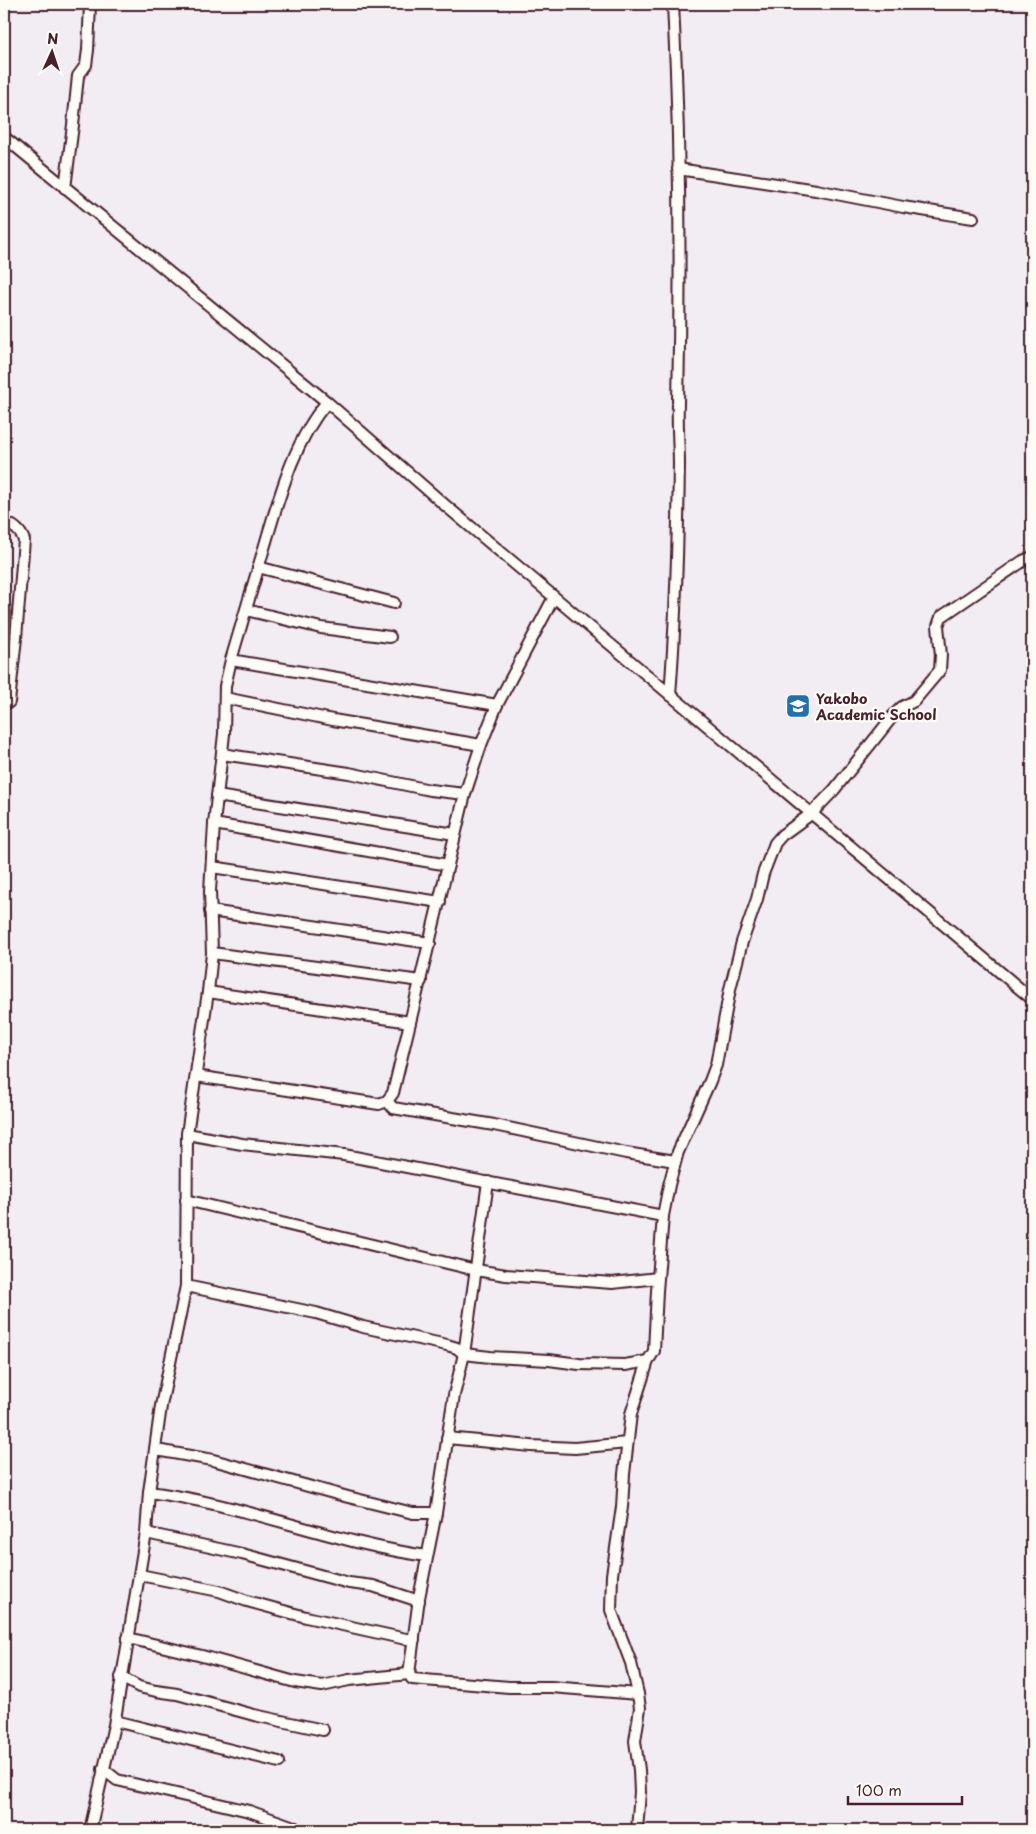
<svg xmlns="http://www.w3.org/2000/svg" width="1036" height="1834" viewBox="0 0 1036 1834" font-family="'Playpen Sans',sans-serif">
<rect width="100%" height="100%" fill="#f1edf3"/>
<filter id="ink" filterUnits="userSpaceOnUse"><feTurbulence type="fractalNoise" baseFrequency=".02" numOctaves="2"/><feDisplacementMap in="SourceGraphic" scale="10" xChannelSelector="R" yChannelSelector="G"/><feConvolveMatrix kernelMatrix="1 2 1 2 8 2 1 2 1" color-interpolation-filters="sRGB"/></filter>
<g filter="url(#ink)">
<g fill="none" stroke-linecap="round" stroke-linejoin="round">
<defs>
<g id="minor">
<path d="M4,137l323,265 119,104 586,493"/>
<path d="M678,169l138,21 87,17 70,11"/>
<path d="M65,188l8,-63 5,-49 8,-11 2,-15 2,-46"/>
<path d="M4,522c10,4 16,8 20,18l-8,98 -7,64"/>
<path d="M258,567l136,36"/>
<path d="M246,610l75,18 69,9"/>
<path d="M231,660l266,45"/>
<path d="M670,695c6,-77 8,-154 9,-231 0,-20 -2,-40 -1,-60 3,-133 2,-267 -5,-400"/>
<path d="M225,698l108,22 148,25"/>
<path d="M222,754l127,19 81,17 35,4"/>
<path d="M217,796l238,38"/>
<path d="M214,824l234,41"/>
<path d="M212,867l228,35"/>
<path d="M210,911l220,32"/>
<path d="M212,953l209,28"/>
<path d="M208,992l202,30"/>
<path d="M196,1076l183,28 8,-3 6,-8 72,-299 16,-49 16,-40 57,-108"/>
<path d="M387,1101l6,7 101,17 132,28 49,8"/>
<path d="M187,1134l55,10 102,11 319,61"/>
<path d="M186,1200l290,70 30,5 106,8 46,-5"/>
<path d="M186,1286l130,27 47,14 84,18 10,3 7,6 26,3 59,3 30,4 46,1 23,-4"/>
<path d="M447,1438l84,8 44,2 52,-5"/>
<path d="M156,1450l57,10 135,37 65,16h23"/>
<path d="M149,1492c95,12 184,51 278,64"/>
<path d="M146,1533l96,21 107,29 24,3 46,15"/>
<path d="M140,1575l79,16 28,10 59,16 100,22h8"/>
<path d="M128,1638l74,18 93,26 27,4 27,-6 60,-6"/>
<path d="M409,1674l10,-76 17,-85 18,-118 10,-41 24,-172"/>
<path d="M409,1674l3,5 97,8h42l87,7"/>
<path d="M121,1677l18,10 17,4 21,3 77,21 69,15"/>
<path d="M115,1721l164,41"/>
<path d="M103,1769l14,11 132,31 45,16"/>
<path d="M90,1830l24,-105 32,-192 3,-41 12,-86 25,-120 1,-152 21,-142 4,-39 -2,-62 4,-67 10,-90 1,-48 6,-26c12,-40 24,-81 36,-122 14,-47 28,-98 60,-136"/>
<path d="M637,1830l3,-38 -1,-22 -4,-29 5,-33 -2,-14 -7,-31 -20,-53 1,-35 10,-68 2,-33 7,-60 17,-53 6,-10 3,-60 6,-75 6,-31 9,-33 32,-71 6,-16 14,-76 12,-47 15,-43 6,-25 12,-31 7,-8 29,-21 23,-24 59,-74 9,-9 12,-6 26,-31 1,-15 -3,-29 3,-9 82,-56 9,-4"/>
</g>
</defs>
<!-- minor casing -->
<use href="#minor" stroke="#4a1f2b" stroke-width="14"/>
<!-- minor -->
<use href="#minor" stroke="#fdfcf7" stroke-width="10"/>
</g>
</g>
<!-- icons -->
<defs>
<symbol id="school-square" viewBox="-11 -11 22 22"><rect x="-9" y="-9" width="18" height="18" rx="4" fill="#1f6fb2" stroke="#fdfcf7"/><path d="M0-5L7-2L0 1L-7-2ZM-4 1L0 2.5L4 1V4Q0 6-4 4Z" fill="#fff"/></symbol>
</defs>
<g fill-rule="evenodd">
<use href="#school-square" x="784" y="692" width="28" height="28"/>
</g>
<g text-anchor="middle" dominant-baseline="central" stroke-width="4.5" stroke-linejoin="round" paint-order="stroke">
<!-- poi labels -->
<g font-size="14" font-weight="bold" fill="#4a1f2b" stroke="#fdfcf7" text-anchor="start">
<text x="816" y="698">Yakobo<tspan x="816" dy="16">Academic School</tspan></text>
</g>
</g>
<!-- margin -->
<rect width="1036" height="1834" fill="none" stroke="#fdfcf7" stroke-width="20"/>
<rect x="10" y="10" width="1016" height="1814" fill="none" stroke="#4a1f2b" stroke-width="2" filter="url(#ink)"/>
<!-- north arrow -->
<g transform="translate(52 52) rotate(3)" stroke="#fdfcf7" stroke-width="4" paint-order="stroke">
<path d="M0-4L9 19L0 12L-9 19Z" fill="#4a1f2b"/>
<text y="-8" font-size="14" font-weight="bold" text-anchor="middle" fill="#4a1f2b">N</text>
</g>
<!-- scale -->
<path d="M848 1796v8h114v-8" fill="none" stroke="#4a1f2b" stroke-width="2.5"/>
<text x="856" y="1796" font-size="15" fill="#4a1f2b" stroke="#fdfcf7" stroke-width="4" paint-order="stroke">100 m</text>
</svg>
